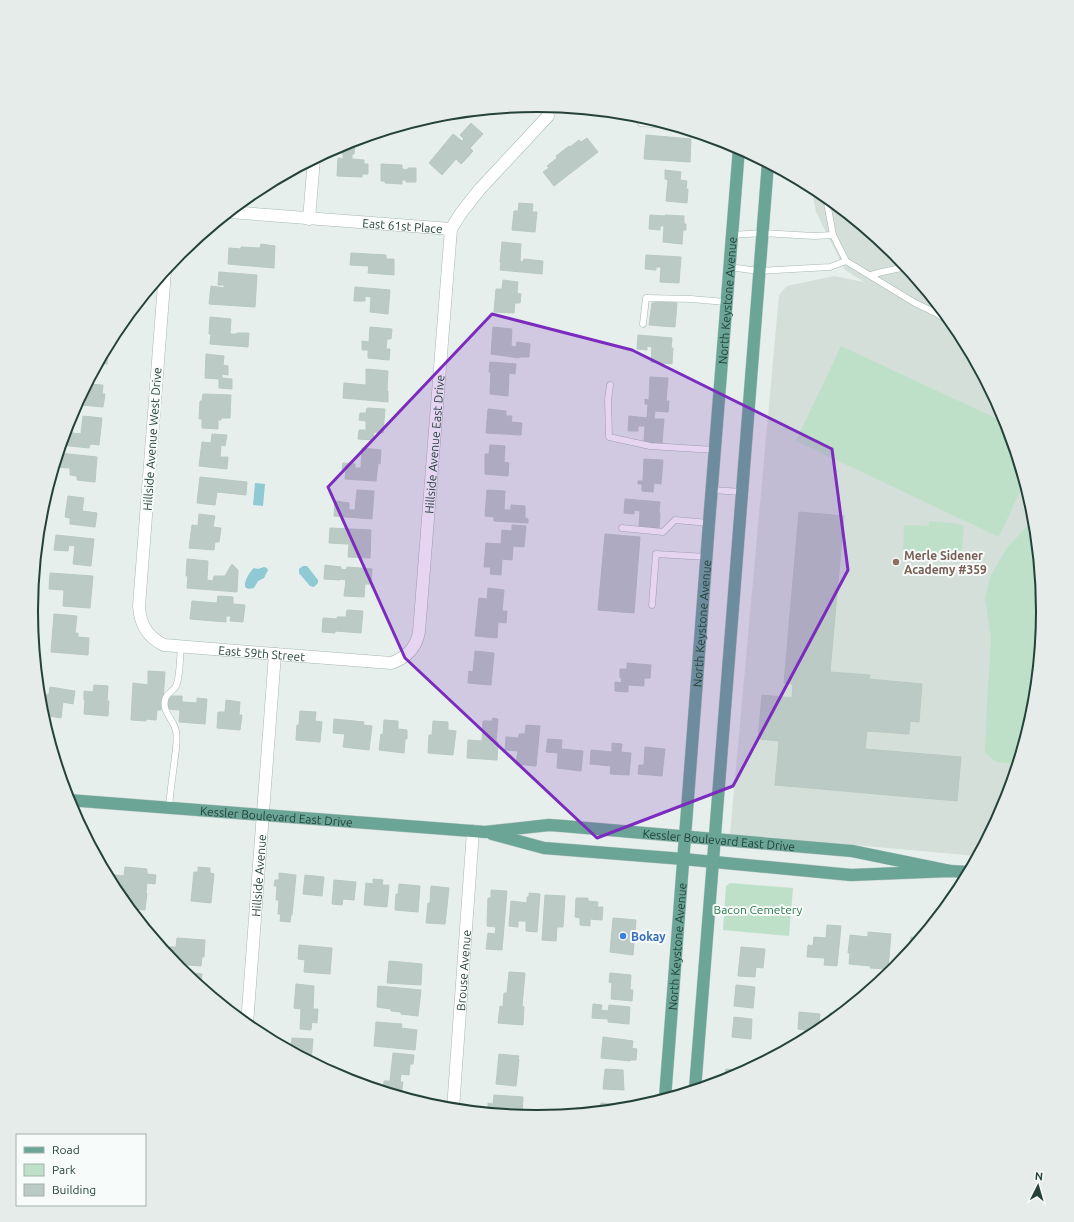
<svg xmlns="http://www.w3.org/2000/svg" width="1074" height="1222" viewBox="0 0 1074 1222" font-family="Ubuntu,sans-serif">
<rect width="100%" height="100%" fill="#e6efeb"/>
<!-- built -->
<path fill="#d4dfda" d="M811,186l7,4 77,63 63,77 47,88 28,95 10,98 -10,99 -29,95 -27,51 -247,-22 49,-539 8,-9 47,-10 30,6 -19,-12 -29,-58z"/>
<!-- green -->
<g fill="#bfe0c8">
<path d="M841,346l165,77 18,60 -25,54 -203,-96z"/>
<path d="M1034,518l9,93 -10,99 -16,54 -21,-2 -11,-9 2,-49 4,-66 -6,-40 5,-21 16,-28z"/>
<path d="M929,521l30,3 5,2 -3,36 -58,-5 1,-32 24,1z"/>
<path d="M730,883l63,5 -4,48 -66,-6 3,-44z"/>
</g>
<!-- water -->
<g fill="#8ec9d4">
<path d="M255,483l10,1 -2,22 -10,-1z"/>
<path d="M303,566h4l11,14v3l-4,4 -4,-1 -11,-13v-4z"/>
<path d="M264,567l3,1 1,2 -4,8 -6,3 -4,7c-17,5 -6,-15 0,-20l4,1z"/>
</g>
<!-- building -->
<g fill="#bbcac4" stroke="#b8c9c2">
<path d="M471,123l12,11 -13,14 3,3 -7,8 -5,5 -5,-5 -14,16 -13,-12 24,-29 9,7 2,-2 -4,-4z"/>
<path d="M646,135l45,4 -1,23 -46,-3z"/>
<path d="M587,138l11,14 -44,34 -11,-14 6,-4 -2,-2 10,-8 -1,-2 13,-10 1,1 9,-7 2,2z"/>
<path d="M355,140l-1,14h-2v5l12,1v4h4v10h-6v3l-25,-1 1,-18 5,1v-5l-2,-1v-8z"/>
<path d="M381,164l21,1v4l6,1v-2h8v14h-10v-2h-4v4l-17,-1v-2h-4z"/>
<path d="M665,170l16,2 -1,8 7,1 -1,8h2l-1,14 -21,-2 2,-21 -3,-1z"/>
<path d="M519,203l14,1 -1,8h5l-2,20 -23,-2 2,-19h4z"/>
<path d="M650,215l15,1v-1l19,1v8h2v6h-3l-1,14 -19,-2 1,-16h-4v4l-11,-1z"/>
<path d="M502,242l19,2 -1,17 3,1 1,-3 19,2 -1,13 -42,-4 1,-8h-1z"/>
<path d="M261,244l14,2 -1,22 -46,-4 1,-16 12,1v-2l19,1z"/>
<path d="M351,253l35,2v4h8v16l-26,-2 1,-7 -19,-1z"/>
<path d="M646,255l35,2 -2,26 -19,-1 1,-15h-5v3l-11,-1z"/>
<path d="M219,272l38,3 -2,32 -46,-3 2,-18 13,2v-3h-6z"/>
<path d="M503,280l15,2 -1,11 4,1 -1,9h-5l-1,10 -20,-1 2,-23h6z"/>
<path d="M355,287l35,3 -2,24 -18,-2 1,-15 -6,-1v5h-11z"/>
<path d="M656,301l21,2 -2,24 -26,-2 3,-22h3z"/>
<path d="M210,317l21,2 -1,15h6l1,-1h12l-1,14 -38,-3 1,-10h-2z"/>
<path d="M370,327l22,2 -1,10h-4l-1,10h4l-1,11 -21,-2v-8h-6v-9l7,1z"/>
<path d="M493,327l19,2 -1,17 5,1 1,-5 13,2 -1,13h-10v1l-28,-4z"/>
<path d="M638,335l34,3 -1,10h2l-1,16 -21,-2 1,-15 -5,-1v4l-10,-1z"/>
<path d="M108,345l-1,19 -8,-1z"/>
<path d="M206,354l18,2 -1,9 5,1v9l-6,-1v4l10,1v10l-13,-1v-9l-14,-1z"/>
<path d="M490,362l26,2 -1,10 -6,-1 -1,23 -18,-2 1,-22h-2z"/>
<path d="M366,369l22,2 -1,20h1v11l-45,-4 1,-15 22,2z"/>
<path d="M650,377l18,1 -2,23h3l-1,11 -13,-1 -1,8h10l-2,24 -18,-1 1,-16h-7v5h-10l1,-15 18,2 1,-14h-3v-5l4,1z"/>
<path d="M87,384l16,1 -1,9h3l-2,13 -22,-2 1,-5h-3z"/>
<path d="M203,394l28,1 -1,23h-9v2h-3v9l-16,-1v-9h-3l1,-18h2z"/>
<path d="M367,408l18,1 -2,24 -9,-1 -1,8 -15,-1 1,-9h7v-9l-7,-1 1,-7h6z"/>
<path d="M488,409l18,2v5h6l-1,6 11,1 -1,12 -35,-2z"/>
<path d="M83,416l19,2 -3,27 -9,-1 -1,4 -28,-3 4,-13 16,2z"/>
<path d="M212,434l15,1 -2,11 -4,-1 -1,12h8l-1,12 -28,-3 3,-24 9,1z"/>
<path d="M490,445l15,1 -1,16 5,1 -1,13 -23,-2v-20h4z"/>
<path d="M362,448l19,2 -1,14 -2,-1 -2,18 -31,-2 1,-9h-4l1,-7 12,1v4h6z"/>
<path d="M59,453l38,4 -2,25 -18,-2v-4l-7,-1v-7l-16,-1z"/>
<path d="M644,459l19,1 -2,24 -7,-1 -1,9 -11,-1v-7h-4v-3h5z"/>
<path d="M200,477l47,5 -1,13 -29,-3 -2,13 -18,-2z"/>
<path d="M357,490l17,1 -2,28 -38,-3 1,-15 14,2v7h6z"/>
<path d="M487,490l18,1 -1,19h7v-5l14,1v12l3,1v4l-34,-2v-4l-9,-1z"/>
<path d="M68,496l16,2 -2,13 15,2 -2,14 -25,-3v-6l-5,-1z"/>
<path d="M625,499l35,3 -1,10 1,1 -1,15 -20,-2 1,-15 -6,-1v4l-10,-1z"/>
<path d="M799,512l45,4 -14,156 40,3 -1,4 53,5 -3,38 -9,-1 -1,13 -42,-3 -2,18 96,8 -4,44 -182,-16 4,-44 -21,-2 4,-44 30,3 1,-14 -9,-1z"/>
<path d="M199,514l16,2 -2,11 8,1 -2,14h-4l-1,8 -25,-2 3,-23 6,1z"/>
<path d="M512,525l14,1 -2,21 -11,-1 -1,14 -10,-1 -1,16 -11,-1 1,-7h-7l2,-24 15,1 1,-14 10,1z"/>
<path d="M330,528l41,2 -1,28 -22,-1 1,-13 -20,-1z"/>
<path d="M605,534l35,3 -6,76 -36,-3z"/>
<path d="M56,535l38,4 -3,27 -18,-2 2,-18 -6,-1 -1,6 -14,-1z"/>
<path d="M187,559l21,2 -1,19 6,1 1,-5h11l7,-12 6,6 -1,22 -50,-4 1,-12h-2z"/>
<path d="M325,565l16,2v2l5,1 1,-3 25,2 -1,15h-6l-1,13 -20,-1 2,-16 -6,-1v1l-16,-1z"/>
<path d="M50,573l43,3 -3,32 -27,-2 1,-16 -15,-1z"/>
<path d="M488,588l16,2 -2,21h5l-1,12 -8,-1 -1,16 -22,-2 4,-38 8,1z"/>
<path d="M218,596l15,1v7l12,1 -2,17 -13,-1 1,-5h-5v6l-36,-3 2,-18 25,2z"/>
<path d="M347,610l16,1 -2,22 -26,-2v2l-13,-1 1,-14 14,1v-2h9z"/>
<path d="M54,614l23,2 -2,17h3v4l11,1 -1,17 -37,-3z"/>
<path d="M475,651l19,2 -3,32 -23,-2 1,-12 4,1z"/>
<path d="M627,663l24,2 -1,13h-6v8l-16,-1v7l-13,-1v-9l6,1 1,-5h-2v-9h7z"/>
<path d="M148,671l17,1 -2,29h-2v9h-4l-1,10 -10,-1v2l-15,-1 2,-37 15,2z"/>
<path d="M94,685l14,1 -1,15h2l-1,15 -24,-2 1,-14h-1v-9l9,1z"/>
<path d="M50,687l25,4 -2,13 -10,-2 -2,16 -17,-3 3,-21h2z"/>
<path d="M169,696h13v6l15,1v-5l10,1 -2,25 -26,-2 1,-12 -12,-1z"/>
<path d="M226,700l14,2 -1,13h3l-2,15 -23,-2 1,-16h7z"/>
<path d="M300,711l16,1 -1,9 7,1 -2,20 -24,-2 1,-15h2z"/>
<path d="M493,718l5,1 -2,23h2l-1,18 -30,-2 1,-18 14,1 1,-20h9z"/>
<path d="M334,719l30,3 -1,3 9,1 -3,24 -26,-3 2,-13 -12,-1z"/>
<path d="M384,720l14,1v8l9,1v9h-2l-1,14 -25,-3 2,-16 2,1z"/>
<path d="M433,721l15,1v8l8,1 -3,24 -25,-2 1,-18h3z"/>
<path d="M526,725l14,1 -4,40 -20,-2 2,-13 -13,-1 1,-13 13,1v-4h6z"/>
<path d="M548,739l14,1 -1,9 22,2 -2,20 -24,-3 1,-15 -12,-1z"/>
<path d="M612,743l10,1 -1,8 10,1 -2,22 -19,-1 1,-8 -21,-2 1,-14 21,2z"/>
<path d="M645,747l20,2 -3,27 -24,-2 1,-9h5z"/>
<path d="M125,867l22,2v5l9,1 -1,9 -8,-1 -1,10h1l-2,17 -15,-1 -12,-15h5v-7l-7,-1 -1,4 -8,-16 17,2z"/>
<path d="M198,867l12,1v5l4,1 -3,29 -20,-2 3,-29h4z"/>
<path d="M279,873l17,2 -4,40h-1l-1,7 -10,-1 1,-7h-3l1,-14h-3l1,-14h-3l1,-6h4z"/>
<path d="M305,875l19,2 -2,19 -19,-2z"/>
<path d="M373,879l10,1 -1,5h7l-2,22 -23,-2 2,-22 7,1z"/>
<path d="M334,880l22,2 -2,18 -11,-1 -1,6 -10,-1z"/>
<path d="M399,884l21,2 -2,26 -23,-2 1,-16h2z"/>
<path d="M431,886l18,2 -4,36 -19,-1 2,-20h2z"/>
<path d="M491,890l16,1 -5,59 -16,-1 2,-16 7,1 1,-7 -9,-1 1,-28h3z"/>
<path d="M529,893l11,1 -3,38 -11,-1v-10h-8v6l-9,-1 2,-25 16,2v-6h2z"/>
<path d="M545,895l20,1 -2,31h-6l-1,14 -14,-1z"/>
<path d="M576,898h12v3l10,1 -1,5h6l-1,13 -12,-1v7l-10,-1v-7l-5,-1z"/>
<path d="M613,918l23,2 -3,35 -23,-3z"/>
<path d="M827,925l14,1 -4,40 -13,-1 1,-7 -18,-1 1,-12 5,1 1,-9 12,1z"/>
<path d="M868,932l23,2 -3,35 -18,-1 1,-2 -22,-2 1,-11h-2l2,-18 18,2z"/>
<path d="M911,937l9,1 -10,12z"/>
<path d="M177,938l28,2 -1,17h-2l-1,9 -26,-2 1,-6h-6l-1,-2 1,-9h6z"/>
<path d="M299,945l33,3 -2,26 -26,-2 1,-12 -7,-1z"/>
<path d="M741,947l24,2 -2,19 -7,-1 -1,10 -17,-1z"/>
<path d="M389,961l33,3 -1,21 -34,-2z"/>
<path d="M183,972l19,2 -1,13z"/>
<path d="M509,972l16,1 -3,33 2,1 -1,18 -25,-2 2,-17 3,1 1,-14h3z"/>
<path d="M610,973l21,2 -1,15h3l-1,11 -21,-2 1,-16 -3,-1z"/>
<path d="M296,984l18,2 -1,23h5l-1,14 -5,-1 -1,8 -11,-1 1,-20 -7,-1z"/>
<path d="M736,985l19,2 -2,21 -19,-2z"/>
<path d="M378,986l43,4 -3,26 -17,-2v-2l-10,-1v-2l-14,-2z"/>
<path d="M593,1004l9,1 -1,5 7,1 1,-6 21,2 -1,17 -21,-2v-3l-16,-1z"/>
<path d="M799,1012l21,2 -2,18 -10,5v-4h-3v-3l-7,-1z"/>
<path d="M830,1013l10,1 -11,9z"/>
<path d="M734,1017l18,2 -1,20 -19,-2z"/>
<path d="M376,1022l26,2 -1,4 16,2 -2,20 -41,-4z"/>
<path d="M603,1037l30,4 -1,7 5,1 -1,11h-5l-1,1 -29,-3z"/>
<path d="M292,1038l21,1 -2,22 -20,-10z"/>
<path d="M393,1053l21,2 -1,9h-3l-1,11 -8,-1 -1,8h3l-2,14 -18,-5 1,-10h6z"/>
<path d="M499,1054l20,2 -1,3h1l-3,27 -20,-2z"/>
<path d="M605,1069l18,1 1,20 -21,-1z"/>
<path d="M726,1069l19,2 -15,8 -6,1z"/>
<path d="M494,1095l29,2 -1,18 -34,-3v-9l5,1z"/>
<path d="M601,1103l27,2v3l-28,3z"/>
</g>
<g fill="none" stroke-linecap="round" stroke-linejoin="round">
<defs>
<g id="lane">
<path d="M641,123l33,3"/>
<path d="M826,197l7,38 13,26 69,42 21,10 17,11"/>
<path d="M732,235l30,-2 52,3 19,-1"/>
<path d="M729,267l30,4 71,-4 16,-6"/>
<path d="M871,275l11,-3 24,-5"/>
<path d="M643,324l3,-26 45,1 35,3"/>
<path d="M610,385l-2,15 1,37 41,9 65,4"/>
<path d="M712,490l30,2"/>
<path d="M622,528l41,4 12,-12 34,3"/>
<path d="M652,605l4,-51 51,3"/>
<path d="M169,808c1,-15 3,-29 5,-43 1,-11 4,-23 2,-34 -2,-11 -14,-19 -11,-31 1,-7 8,-8 11,-14 4,-8 4,-30 5,-40"/>
</g>
<g id="street">
<path id="s1" d="M229,212l222,17 10,-16 19,-24 68,-73"/>
<path d="M309,219l5,-60"/>
<path id="s2" d="M165,271l-26,335c1,18 8,31 25,39l111,9 116,9c15,-5 25,-15 28,-31l32,-403"/>
<path id="s3" d="M247,1024l28,-370"/>
<path id="s4" d="M453,1109l20,-278"/>
</g>
<g id="primary">
<path id="s5" d="M68,800l417,32 64,-7 14,1 289,25 98,20"/>
<path d="M492,834l52,14 139,11 168,16 99,-4 18,1"/>
<path d="M695,1089l73,-926"/>
<path id="s6" d="M665,1098l44,-575 30,-375"/>
</g>
</defs>
<!-- lane casing -->
<use href="#lane" stroke="#a8b8b2" stroke-width="7"/>
<!-- street casing -->
<use href="#street" stroke="#a8b8b2" stroke-width="13"/>
<!-- primary casing -->
<use href="#primary" stroke="#c2cac8" stroke-width="13"/>
<!-- lane -->
<use href="#lane" stroke="#fff" stroke-width="6"/>
<!-- street -->
<use href="#street" stroke="#fff" stroke-width="12"/>
<!-- primary -->
<use href="#primary" stroke="#6aa596" stroke-width="12"/>
</g>
<!-- marked area -->
<path fill="#7b2cbf" fill-opacity="0.2" stroke="#7b2cbf" stroke-width="3" stroke-linejoin="round" d="M492,314l140,36 200,99 16,121 -115,216 -136,52 -192,-180 -77,-171z"/>
<!-- markers -->
<circle fill="#8d6e63" stroke="#f7fbf9" stroke-width="1.5" cx="896" cy="562" r="4"/>
<circle fill="#3f7fe0" stroke="#f7fbf9" stroke-width="1.5" cx="623" cy="936" r="4"/>
<g text-anchor="middle" dominant-baseline="central" stroke-width="4" stroke-linejoin="round" paint-order="stroke">
<!-- street labels -->
<g font-size="12" fill="#24423a" stroke="#f7fbf9">
<text stroke="none"><textPath href="#s1" startOffset="174">East 61st Place</textPath></text>
<text stroke="none"><textPath href="#s6" startOffset="800">North Keystone Avenue</textPath></text>
<text transform="translate(152 439) rotate(-86)">Hillside Avenue West Drive</text>
<text stroke="none"><textPath href="#s2" startOffset="845">Hillside Avenue East Drive</textPath></text>
<text stroke="none"><textPath href="#s6" startOffset="476">North Keystone Avenue</textPath></text>
<text stroke="none"><textPath href="#s2" startOffset="483">East 59th Street</textPath></text>
<text stroke="none"><textPath href="#s5" startOffset="209">Kessler Boulevard East Drive</textPath></text>
<text stroke="none"><textPath href="#s5" startOffset="653">Kessler Boulevard East Drive</textPath></text>
<text stroke="none"><textPath href="#s3" startOffset="149">Hillside Avenue</textPath></text>
<text stroke="none"><textPath href="#s6" startOffset="152">North Keystone Avenue</textPath></text>
<text stroke="none"><textPath href="#s4" startOffset="139">Brouse Avenue</textPath></text>
</g>
<!-- education labels -->
<g font-size="12" font-weight="bold" fill="#785e54" stroke="#f7fbf9" text-anchor="start">
<text x="904" y="555">Merle Sidener<tspan x="904" dy="14">Academy #359</tspan></text>
</g>
<!-- park labels -->
<g font-size="12" fill="#2d7a4b" stroke="#f7fbf9">
<text x="758" y="909">Bacon Cemetery</text>
</g>
<!-- shop labels -->
<g font-size="12" font-weight="bold" fill="#366cbe" stroke="#f7fbf9" text-anchor="start">
<text x="631" y="936">Bokay</text>
</g>
</g>
<!-- crop -->
<path d="M0 0H1074V1222H0ZM38 611a499 499 0 1 1 998 0a499 499 0 1 1-998 0Z" fill="#e6ecea" fill-rule="evenodd"/>
<path fill="none" stroke="#24423a" stroke-width="2" d="M38 611a499 499 0 1 1 998 0a499 499 0 1 1-998 0Z"/>
<!-- legend -->
<rect x="16" y="1134" width="130" height="72" fill="#f7fbf9" stroke="#a3b1ad"/>
<rect x="24" y="1147" width="20" height="6" fill="#6aa596" stroke="#a3b1ad"/>
<text x="52" y="1154" font-size="12" fill="#24423a">Road</text>
<rect x="24" y="1164" width="20" height="12" fill="#bfe0c8" stroke="#a3b1ad"/>
<text x="52" y="1174" font-size="12" fill="#24423a">Park</text>
<rect x="24" y="1184" width="20" height="12" fill="#bbcac4" stroke="#a3b1ad"/>
<text x="52" y="1194" font-size="12" fill="#24423a">Building</text>
<!-- north arrow -->
<g transform="translate(1038 1186) rotate(5)" stroke="#f7fbf9" stroke-width="3" paint-order="stroke">
<path d="M0-3L7 15L0 10L-7 15Z" fill="#24423a"/>
<text y="-6" font-size="11" font-weight="bold" text-anchor="middle" fill="#24423a">N</text>
</g>
</svg>
